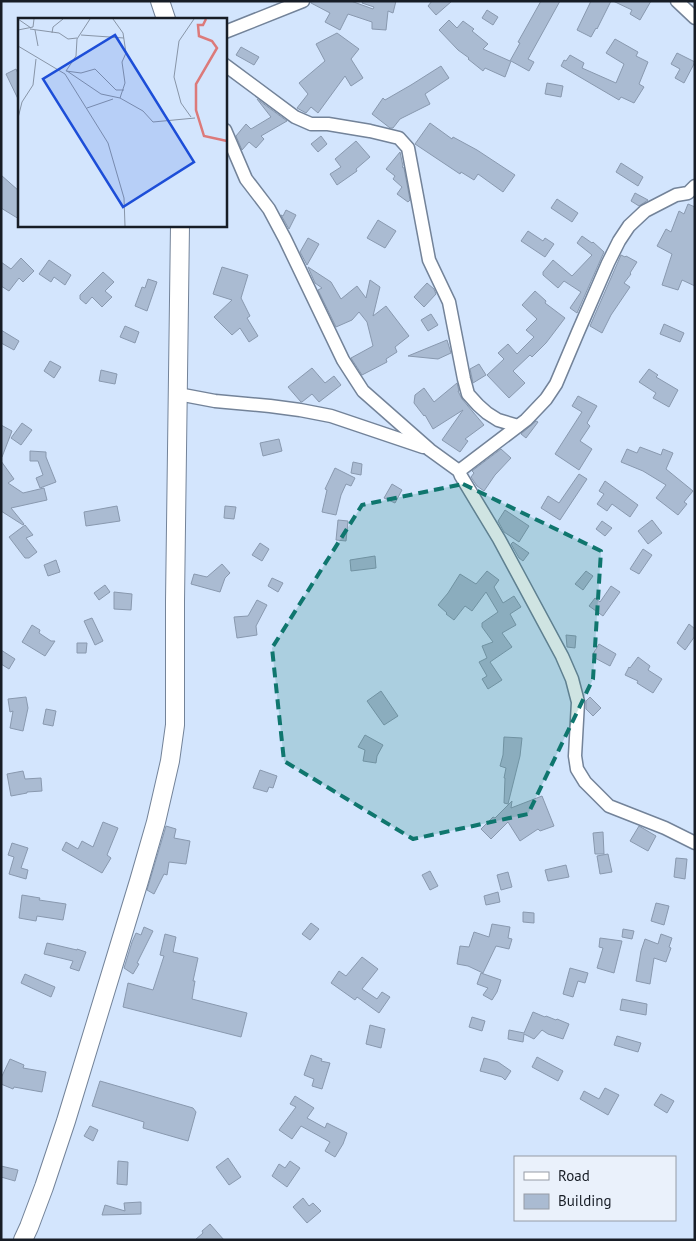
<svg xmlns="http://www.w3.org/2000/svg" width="696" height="1241" viewBox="0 0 696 1241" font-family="'PT Sans',sans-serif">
<rect width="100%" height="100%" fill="#d3e5fd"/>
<!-- building -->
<g fill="#aabbd2" stroke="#8999af">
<path d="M311,1h40l22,8 1,-2 -12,-4 1,-2h33l-3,12 -5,-2 -2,19 -14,-1v-7l-24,-8 -8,16 -15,-8 5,-9 -19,-10z"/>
<path d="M432,1h20l-16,14 -8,-9z"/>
<path d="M541,1h19l-32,58 6,3 -5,9 -18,-10 -6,16 -20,-9 -2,3 -15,-12 1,-1 -11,-8 -19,-20 10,-10 8,8 6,-7 11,8 -2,2 16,13 -5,5 27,12 10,-18 -2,-1z"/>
<path d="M591,1h20l-14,28 -1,-1 -5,9 -14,-7z"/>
<path d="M613,1h38l-11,19 -10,-6 2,-4z"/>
<path d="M487,10l11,7 -5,8 -11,-7z"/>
<path d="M337,33l22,16 -8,10 12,19 -12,8 -6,-10 -27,37 -7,-6 -5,6 -9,-5 11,-14 -9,-11 26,-22 -9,-17z"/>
<path d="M615,39l23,13 -2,4 12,6 -9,22 5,3 -10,16 -13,-6 -2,3 -58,-34 3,-6 2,1 4,-6 14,8 -2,5 34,15 8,-19 -18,-11z"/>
<path d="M241,47l18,10 -5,8 -18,-10z"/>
<path d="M677,53l18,9 -11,21 -9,-5 5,-9 -9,-5z"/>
<path d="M441,66l8,12 -24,16 5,10 -30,15 -7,9h-3l-18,-14 11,-16 2,2 26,-15z"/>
<path d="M16,69l3,7v25l-13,-27z"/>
<path d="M547,83l16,3 -2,11 -16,-3z"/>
<path d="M257,99l30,22 -26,15 3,3 -8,9 -7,-6 -7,8 -6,-14 10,-12 5,5 20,-12z"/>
<path d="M430,123l22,16 1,-2 24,13 38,25 -12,17 -25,-18 -4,6 -13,-8 -1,2 -45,-30z"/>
<path d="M321,136l6,8 -9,8 -7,-8z"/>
<path d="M356,141l14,16 -14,12 1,2 -20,14 -7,-11 11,-7 -6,-8z"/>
<path d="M400,152l3,14 -1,1 2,1 6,32 -2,2 -11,-8 5,-7 -9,-8 2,-3 -9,-7z"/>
<path d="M621,163l22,14 -5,9 -22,-14z"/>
<path d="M1,175l18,16v28l-18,-11z"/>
<path d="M635,193l13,7 -9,6 -8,-5z"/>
<path d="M557,199l21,14 -6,9 -21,-14z"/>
<path d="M688,204l7,3v79l-13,-6 -4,10 -16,-5 10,-31 -15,-8 9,-17 5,3 8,-21 5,3z"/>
<path d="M286,210l10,5 -7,14 -8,-14 2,1z"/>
<path d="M378,220l18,11 -11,17 -18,-10z"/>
<path d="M528,231l15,10 2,-3 9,6 -9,13 -24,-16z"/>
<path d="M582,236l10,7 1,-1 11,10 -27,61 -7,-5 11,-16 -17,-11 -6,7 -15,-13v-3l10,-12 19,16 20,-21 -15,-12z"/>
<path d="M308,238l11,6 -12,21 -7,-13z"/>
<path d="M621,255l4,2 1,-1 11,6 -7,11 1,1 -7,9 6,4 -19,28 -9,18 -12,-7z"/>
<path d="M21,258l13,13 -11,11 -4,-4 -10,13 -8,-5v-24l10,7z"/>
<path d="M49,260l22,15 -6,10 -11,-8 -3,5 -12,-8z"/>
<path d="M222,267l26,8 -7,23 9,18 -3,2 11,18 -9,6 -9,-14 -8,7 -18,-18 18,-17 -19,-6z"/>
<path d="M308,267l23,15 10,17 16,-13 9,12 4,-18 10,7 -7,29 13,-10 23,30 -14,11 2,5 -11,7 1,3 -25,13 -11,-17 22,-12 -6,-24 -8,-10 -7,8 -16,7 -18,-37 4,-2 -7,-5z"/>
<path d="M103,272l11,10 -9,9 7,6 -10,10 -10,-10 -6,7 -6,-5v-4z"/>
<path d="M148,279l9,3 -10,29 -12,-5 7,-19 3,1z"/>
<path d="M427,283l7,6 2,5 -12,13 -10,-10z"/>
<path d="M535,291l11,10 -1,2 20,15 -19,25 -14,14 -2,-2 -17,16 12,12 -16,15 -22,-23 17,-16 -6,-6 10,-9 9,10 17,-17 -8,-7 11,-11 -15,-14z"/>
<path d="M431,314l7,11 -10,6 -7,-11z"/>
<path d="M664,324l20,9 -4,9 -20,-8z"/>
<path d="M125,326l14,6 -4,11 -15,-6z"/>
<path d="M1,330l18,11 -5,9 -13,-7z"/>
<path d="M447,340l4,13 -13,6 -30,-3z"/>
<path d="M50,361l11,6 -7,11 -10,-7z"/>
<path d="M479,364l7,11 -13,8 -3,-14z"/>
<path d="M312,368l13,15 9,-7 7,9 -22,17 -7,-8 -10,8h-1l-13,-15z"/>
<path d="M649,369l9,6 -2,2 22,13 -9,17 -16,-9 3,-5 -17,-11z"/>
<path d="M101,370l16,4 -2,10 -16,-3z"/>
<path d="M457,383l2,8h-1l4,8 22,26 -19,14 3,2 -8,11 -18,-12 21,-30 -30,19 -8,-14 -1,1 -10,-13 1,-8 9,-7 10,14z"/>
<path d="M578,396l19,10 -10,17 3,3 -10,15 12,8 -13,21 -24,-16 27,-42 -10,-6z"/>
<path d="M536,421l2,1 -12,16 -5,-4z"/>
<path d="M22,423l10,7 -11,15 -10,-7z"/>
<path d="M1,425l11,6 -10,26h-1z"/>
<path d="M279,439l3,12 -19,5 -3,-13z"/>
<path d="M640,447l21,8 2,-6 10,4 -7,16 27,22 -9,11 3,2 -9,11 -22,-17 10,-13 -23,-14 -22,-9 6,-13 10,4z"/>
<path d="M501,449l10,9 -16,17 -11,16 -7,-5 -6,-9 3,-4 -2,-2z"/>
<path d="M30,451l16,1v5l10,25 -16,6 -4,-10 7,-3 -5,-14h-8z"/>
<path d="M1,461l13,18 -6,4 15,10 21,-5 3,12 -36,8 13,16 -1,1 -22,-14z"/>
<path d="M353,462l9,2 -1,11 -10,-2z"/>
<path d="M335,468l20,10 -4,8 -5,-2 -5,11 -5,20 -14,-3 5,-22 -2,-1z"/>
<path d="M579,474l8,5 -27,41 -19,-12 7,-12 11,7z"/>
<path d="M605,481l33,24 -8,12 -18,-13 -5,7 -10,-7 7,-10 -5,-3z"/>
<path d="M392,484l10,6 -7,13 -11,-5z"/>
<path d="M117,506l3,15 -34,5 -2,-14z"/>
<path d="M225,506l11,1 -2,12 -10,-1z"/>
<path d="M505,510l24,16 -10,16 -15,-10 -6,-11z"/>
<path d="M338,520l10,1 -2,20 -10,-1z"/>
<path d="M652,520l10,13 -14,11 -10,-13z"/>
<path d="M602,521l10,7 -7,8 -9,-7z"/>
<path d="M25,525l8,10 -7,3 11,14 -8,6h-4l-16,-21z"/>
<path d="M513,542l16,11 -6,8 -4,-3 -8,-14z"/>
<path d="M260,543l9,6 -7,12 -10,-6z"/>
<path d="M643,549l9,6 -13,19 -9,-5z"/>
<path d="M375,556l1,12 -25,3 -1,-11z"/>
<path d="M56,560l4,12 -12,4 -4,-11z"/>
<path d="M222,564l8,9 -5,5 -5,14 -29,-8 3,-10 13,3z"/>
<path d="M487,571l12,9 -5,7 9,16 11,-7 7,11 -11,7 6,11 -14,8 10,14 -22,15 12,18 -14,9 -6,-10 5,-3 -8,-14 8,-4 -5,-12 11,-4 -11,-15v-4l16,-11 -12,-20 -14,19 -7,-5 -11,14 -8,-6 1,-1 -9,-8 10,-12 12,-19 16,10z"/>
<path d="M586,571l7,5 -10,14 -8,-6z"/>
<path d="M272,578l11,5 -5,9 -10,-6z"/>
<path d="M105,585l5,7 -11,8 -5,-7z"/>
<path d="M611,586l9,6 -17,24 -14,-10 6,-8 5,4z"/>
<path d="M114,592l18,2 -1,16 -17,-1z"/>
<path d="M257,600l10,5 -11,21 1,9 -20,3 -3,-21 14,-1z"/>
<path d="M92,618l11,23 -8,4 -11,-24z"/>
<path d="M689,624l6,5v7l-10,14 -8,-7z"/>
<path d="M32,625l8,5 -1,3 12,8h4l-10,15 -23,-14z"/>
<path d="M566,635l10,1 -1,12 -8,-1z"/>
<path d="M77,643h10l-1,10h-9z"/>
<path d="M599,644l17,10 -6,12 -17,-9v-3z"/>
<path d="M1,650l14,9 -6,10 -8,-5z"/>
<path d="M638,657l12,9 -2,4 14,9 -9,14 -16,-10 1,-2 -13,-6 4,-8 1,1z"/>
<path d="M381,691l17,25 -14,9 -17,-24z"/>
<path d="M26,697l2,11 -5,23 -13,-3 3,-17 -3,1 -2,-13z"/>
<path d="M590,697l11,11 -8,8 -7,-7v-8z"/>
<path d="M46,709l10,2 -3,15 -10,-2z"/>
<path d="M365,735l18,10 -6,11 -1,7 -13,-2 2,-11 -7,-3z"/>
<path d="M504,737l18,1 -2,18 -12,48 -4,-1 1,-25h-1l2,-10 -6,-2 3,-11z"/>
<path d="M260,770l17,6 -4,12 -4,-1 -2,5 -14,-4z"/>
<path d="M23,771l2,8 16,-1 1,13 -15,1v1l-16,3 -4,-22z"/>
<path d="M542,796l12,30 -14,5 -2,-2 -18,12 -12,-19 -17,17 -10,-10 12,-12 2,1 17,-17 -1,7z"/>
<path d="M103,822l15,6 -11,27 4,3 -9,15 -40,-23 4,-8 12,7 4,-8 11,6z"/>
<path d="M166,826l10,3 -2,9 16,3 -4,23 -17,-2 -2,13 -3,-1 -10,20 -7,-4z"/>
<path d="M639,826l17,10 -8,15 -18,-10z"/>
<path d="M603,832l1,22h-9l-2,-21z"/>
<path d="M12,843l16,5 -7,20 7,2 -2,9 -17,-5 5,-17 -6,-2z"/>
<path d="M608,854l4,18 -12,2 -3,-18z"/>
<path d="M676,858l11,1 -2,20 -11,-2z"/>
<path d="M566,865l3,12 -21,4 -3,-11z"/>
<path d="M430,871l8,15 -8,4 -8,-15z"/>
<path d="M508,872l4,15 -11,3 -4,-15z"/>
<path d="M498,892l2,10 -14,3 -2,-9z"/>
<path d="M22,895l18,3 -1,2 27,4 -3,16 -26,-4 -1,5 -17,-3z"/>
<path d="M656,903l13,3 -5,19 -13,-4z"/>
<path d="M523,912l11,1v10l-11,-1z"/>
<path d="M311,923l8,6 -9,11 -8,-6z"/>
<path d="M492,924l18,3 -2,11 4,1 -3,10 -13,-3 -13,27 -15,-7 -11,-2 3,-18 9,1 5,-15 15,5z"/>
<path d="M144,927l9,4 -16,32 2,1 -6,10 -9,-6 8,-26 4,-9 5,2z"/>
<path d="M623,929l11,2 -2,8 -10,-2z"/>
<path d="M165,934l11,3 -3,15 25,6 -5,23h2l-3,18 55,14 -6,24 -118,-30 5,-24 25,7 11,-34 -4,-1z"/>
<path d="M661,934l11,4 -3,9 2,1 -5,14 -12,-4 -4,26 -14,-3 5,-30 4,-12 13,5z"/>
<path d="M600,938l22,3 -8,32 -17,-5 6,-20 -4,-1z"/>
<path d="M47,943l30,7v-1l9,3 -7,19 -9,-3 3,-7 -29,-7z"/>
<path d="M362,957l16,12 -16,20 15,10 5,-7 8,5 -11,16 -22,-16 -2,3 -24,-17 8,-12 7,5z"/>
<path d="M570,968l18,5 -3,10 -7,-2 -5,16 -10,-3z"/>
<path d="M481,973l20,7 -4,12 -5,8 -9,-5 5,-7 -11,-4z"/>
<path d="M25,974l30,13 -4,10 -30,-14z"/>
<path d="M622,999l25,5 -1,11 -26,-5z"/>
<path d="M533,1012l12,5 1,-1 10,4 1,-1 12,5 -6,15 -15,-5 -6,-4 -8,9 -10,-5 -1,8 -15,-3 1,-9 15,3z"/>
<path d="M472,1017l13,4 -3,10 -13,-4z"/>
<path d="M370,1025l15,4 -4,19 -15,-4z"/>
<path d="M617,1036l24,7 -3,9 -24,-7z"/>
<path d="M311,1055l11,4 -1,2 9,2 -8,26 -10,-3 2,-7 -10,-4z"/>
<path d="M537,1057l26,14 -5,10 -26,-14z"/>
<path d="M484,1058l14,4 13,9 -6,9 -3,-3 -22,-6z"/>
<path d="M10,1059l14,6 -1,3 23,4 -4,20 -28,-5 -1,2 -12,-5v-6z"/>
<path d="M100,1081l93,27 3,4 -8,29 -45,-13 1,-6 -52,-16z"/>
<path d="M605,1088l14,7 -11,20 -28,-16 4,-8 15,8z"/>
<path d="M661,1094l13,7 -7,12 -13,-8z"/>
<path d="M295,1096l19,12 -7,10 18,10 2,-5 20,10 -4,11 -8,13 -10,-6 5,-9 -29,-16 -9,13 -13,-9 17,-23 -6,-3z"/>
<path d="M90,1126l8,4 -5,11 -9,-5z"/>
<path d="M228,1158l13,19 -12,8 -13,-18z"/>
<path d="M118,1161l10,1 -1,23 -10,-1z"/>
<path d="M290,1161l10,7 -13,19 -15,-11 7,-12 6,4z"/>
<path d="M1,1166l17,4 -3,11 -14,-4z"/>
<path d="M303,1198l6,8 4,-3 8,8 -14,12 -14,-16z"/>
<path d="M141,1202v12l-39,1 3,-10 20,6 -1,-8z"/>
<path d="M210,1224l14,16h-29l8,-7 -1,-2z"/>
</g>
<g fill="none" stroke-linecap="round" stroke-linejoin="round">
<defs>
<g id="street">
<path d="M677,1l18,17"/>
<path d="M225,32l78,-31"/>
<path d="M225,65l70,52 16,7h17l42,7 29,7 9,10 21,112 20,42 15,77 4,15 10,11 9,8 11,7 20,6"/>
<path d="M225,130l21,49 23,30 16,30 58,121 20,31 67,59 29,21 2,5 38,63 63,117 10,23 6,23 -3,54 2,13 8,13 24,24 56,22 30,15"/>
<path d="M178,394l37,7 55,5 30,4 31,6 92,31"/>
<path d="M459,471l67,-51 20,-21 10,-15 22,-52 30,-69 11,-22 10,-15 16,-15 31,-16 12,-2 7,-7"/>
</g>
<g id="secondary">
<path d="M160,1l6,18"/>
<path d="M23,1240l6,-13 15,-40 22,-66 73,-240 17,-59 14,-61 5,-36v-124l5,-376"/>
</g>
</defs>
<!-- street casing -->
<use href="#street" stroke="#738399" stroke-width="15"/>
<!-- secondary casing -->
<use href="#secondary" stroke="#738399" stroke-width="20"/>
<!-- street -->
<use href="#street" stroke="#fff" stroke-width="12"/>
<!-- secondary -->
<use href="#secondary" stroke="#fff" stroke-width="18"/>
</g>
<!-- marked area -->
<path fill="#0f766e" fill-opacity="0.2" stroke="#0f766e" stroke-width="4" stroke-dasharray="10 6" stroke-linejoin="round" d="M463,484l138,67 -8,128 -65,135 -115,25 -129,-78 -12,-113 90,-143z"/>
<!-- overview -->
<g transform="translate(18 18)">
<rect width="209" height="209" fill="#d3e5fd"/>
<path fill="none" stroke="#dc7a7a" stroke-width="2.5" d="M188,1l-3,6h-5l1,11 13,5 5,7 -21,36v26l8,26 23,5"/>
<path fill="none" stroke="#8895a7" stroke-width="1" d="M0,1l13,9M72,1l-13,20 -1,17 -10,15 15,2 14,-4 21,21h8M95,1l10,14 3,20 -4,9 3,21 -5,15M12,11l29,4 9,6 9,-1M0,12l15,-3 1,-8M17,12l3,16M34,15l1,-6 10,-8M63,17l43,3M0,28l47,28 43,69 16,55 1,28M49,53l34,23 19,4 23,13 10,11 42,-4M69,90l26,-9M173,99l-10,-14 -7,-26 5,-36 15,-22M0,100l4,-16 11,-17 3,-26"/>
<path fill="#1d4ed8" fill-opacity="0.15" stroke="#1d4ed8" stroke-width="2.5" d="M97,17l79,127 -71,45 -80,-128z"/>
<rect width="209" height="209" fill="none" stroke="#171d26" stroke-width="2.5"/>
</g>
<!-- border -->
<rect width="696" height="1241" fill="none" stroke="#171d26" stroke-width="5"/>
<!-- legend -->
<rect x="514" y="1156" width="162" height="65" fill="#eaf1fb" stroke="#969ca6"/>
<rect x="524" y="1172" width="25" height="8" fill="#ffffff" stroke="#969ca6"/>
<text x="558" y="1181" font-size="15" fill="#171d26">Road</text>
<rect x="524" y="1194" width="25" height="15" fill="#aabbd2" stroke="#969ca6"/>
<text x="558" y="1206" font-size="15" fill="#171d26">Building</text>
</svg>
